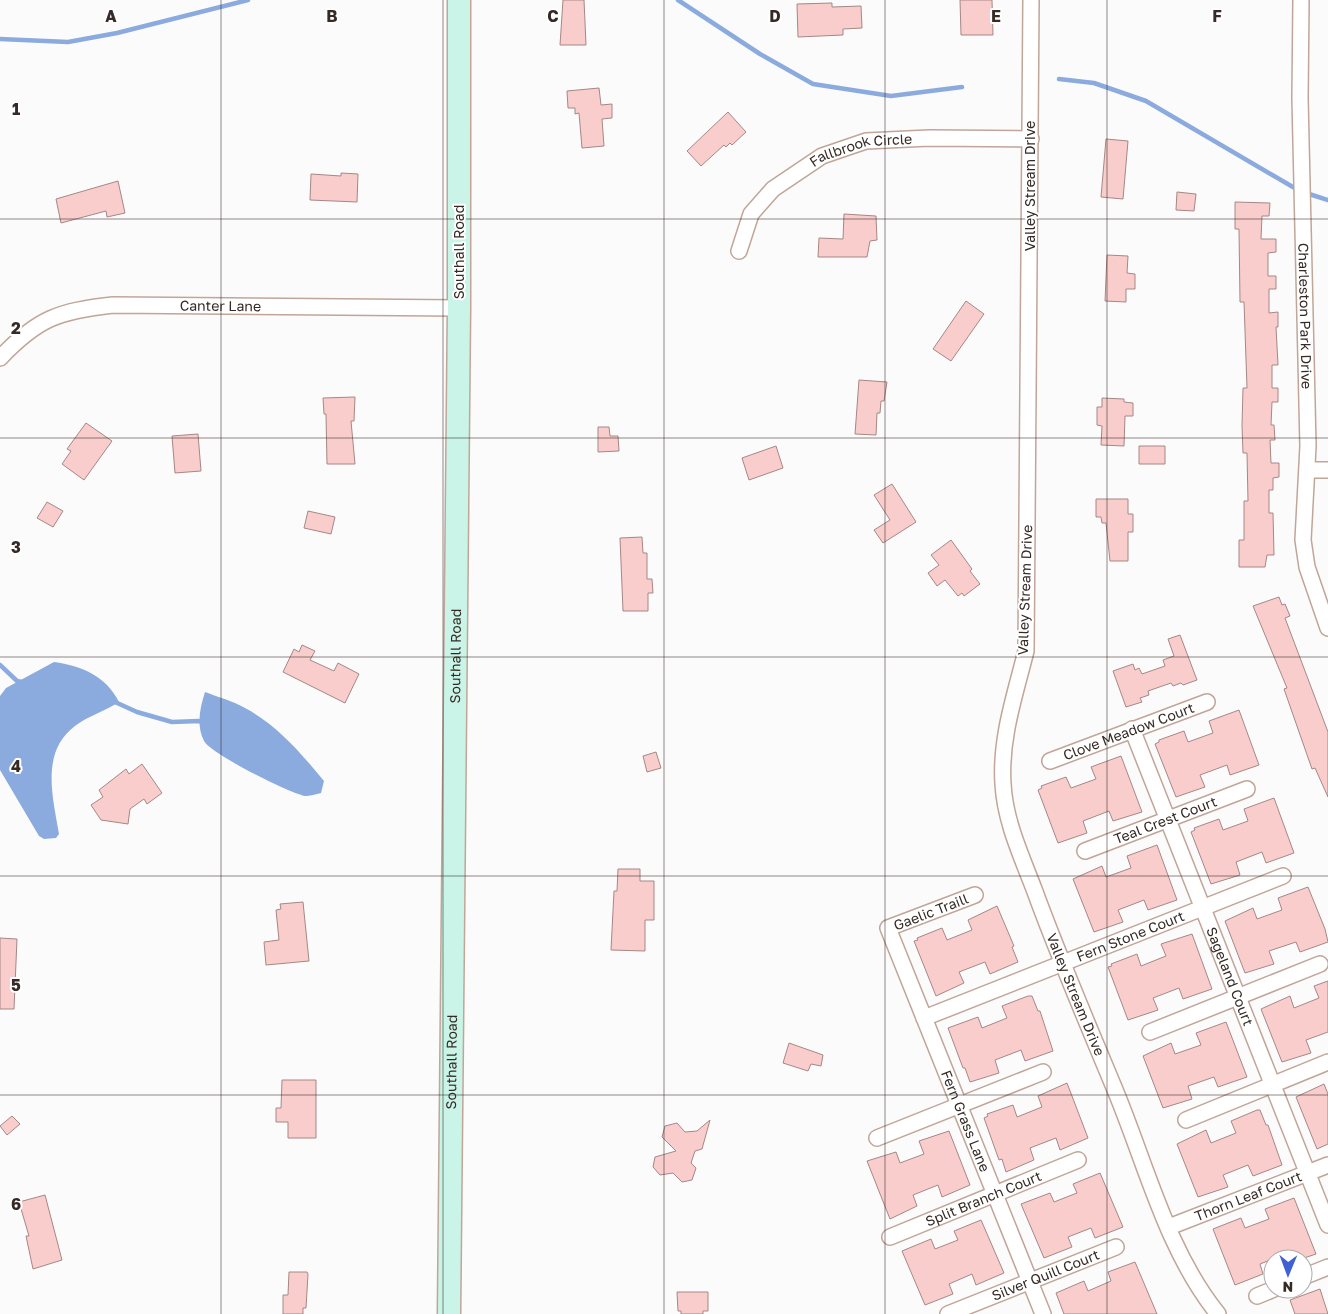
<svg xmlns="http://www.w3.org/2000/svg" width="1328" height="1314" font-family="'Golos Text',sans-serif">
	<rect width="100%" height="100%" fill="#fbfbfb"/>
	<path fill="#8babde" d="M54,662c28,4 52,14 65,40 -14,9 -31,14 -44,24 -35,26 -22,72 -16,108l-3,4 -12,1 -5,-3 -39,-66v-74l6,-8z
		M205,692c13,5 28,9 40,16 32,17 56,45 79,73l-3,12c-5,1 -11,3 -16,3 -16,-3 -94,-42 -101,-55 -8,-16 -4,-33 1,-49z"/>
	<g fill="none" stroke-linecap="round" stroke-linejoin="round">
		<path stroke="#8babde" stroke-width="4.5" d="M678,0l82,54 53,30 78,12 71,-9
			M0,39l68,3 49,-9 131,-33
			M1059,79l35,4 52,18 152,89
			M1306,193l22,7
			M0,665l17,16 5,1
			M115,702l22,10 35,10 27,-1 4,2"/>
	</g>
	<path fill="#f9cdcb" stroke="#a68786" d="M563,0h21l2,45h-26z
		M960,0h32l1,35h-32z
		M832,3v4l29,-1 1,22 -19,1v6l-45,2 -1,-33z
		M599,88l2,17 11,-1v14l-10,1 2,27 -22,2 -3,-35 -4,1v-6h-7l-1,-17z
		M728,112l18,20 -14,13 -2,-2 -4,4 -2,-2 -23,21 -14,-15z
		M1106,139l22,2 -5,58 -22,-2z
		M341,173l17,1 -1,28 -47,-2 1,-26 30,2z
		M118,181l7,32 -18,4 -1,-6 -45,12 -5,-24z
		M1177,192l19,2 -2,17 -18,-1z
		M1235,202l35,1 -1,13h-7l-1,23h15v13l-8,1v23h8v13h-7v24l9,-1v15h-2l2,38h-6v23h6v14h-6l-1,23h3l1,15h-5l1,23h8v14l-6,1v12h-4v23h4l1,42h-7l-2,12h-26v-27h5v-39h4l-1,-48h-4l-1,-27 1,-38h4l-3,-86h-4l-1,-73h-4z
		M844,214l32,2 1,24 -7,1 -3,16h-49l1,-19 24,1z
		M1107,255l21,1 -1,17 8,1v15h-9v13l-21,-1z
		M966,301l18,13 -33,47 -18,-12z
		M859,380l28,2 -3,19h-3l-1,12h-3l-1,22 -21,-1z
		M355,397l-1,24h-3l4,43h-28l-1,-50h-2l-1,-16z
		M1102,398l22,1v3l9,1v13h-8l-1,30 -23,-1 1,-19 -5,-1v-18h5z
		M86,423l26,18 -28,39 -22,-16 9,-13 -4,-2z
		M598,427h11l1,9h8l1,15 -21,1z
		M198,434l3,37 -26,2 -3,-37z
		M776,446l7,22 -34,12 -7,-22z
		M1139,446h26v18h-26z
		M892,484l24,38 -33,21 -9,-13 16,-10 -16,-25z
		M1096,499h32v15h5v18h-5v29h-18l-4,-38h-4l-1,-6h-5z
		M47,502l16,9 -10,16 -16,-9z
		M308,511l27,6 -4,17 -27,-6z
		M642,537l1,16h4v26h5l1,14h-5v18h-25l-3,-73z
		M951,540l21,29 -2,2 10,13 -16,12 -2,-3 -4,3 -13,-16 -8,6 -9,-13 11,-8 -8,-10z
		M1279,597l3,8 3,-1 5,12 -5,2 43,114v65l-13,-29 -3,1 -28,-80 3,-1 -34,-82z
		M1180,635l17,45 -14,5 -2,-2 -8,3 -2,-3 -23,8 1,4 -9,3 2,4 -16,5 -13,-36 20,-7 2,6 4,-2 3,6 23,-8 -2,-6 11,-4 -6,-17z
		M302,645l13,6 -5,9 24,11 4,-8 21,11 -14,29 -62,-31 11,-23 5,3z
		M1239,710l20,55 -29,10 -3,-10 -27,10 5,12 -29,10 -21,-53 4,-2v-2l25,-9 4,11 25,-9 -4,-12z
		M656,752l5,16 -14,4 -4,-16z
		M1121,756l21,56 -29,9 -4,-10 -26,10 4,12 -29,10 -20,-53 4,-2 -1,-2 25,-9 5,11 25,-9 -5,-12z
		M142,764l20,29 -15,11 -3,-5 -14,10 -2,15 -27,-4 -10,-15 12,-8 -4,-7 27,-21 3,5z
		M1274,798l20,55 -28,10 -4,-11 -26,10 4,13 -29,9 -20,-52 4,-2 -1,-2 25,-9 4,11 25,-9 -4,-12z
		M1157,845l20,55 -29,10 -4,-10 -26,10 5,12 -29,10 -21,-53 29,-13 4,11 25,-9 -4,-12z
		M618,869h22v12h14v39h-9v31l-34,-1 3,-59h3z
		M1308,887l17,42 3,13 -28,10 -4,-10 -27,9 5,13 -29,9 -20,-52 28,-13 4,11 25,-9 -4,-12z
		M303,902l6,59 -43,4 -2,-23 15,-2 -3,-30 5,-1 -1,-5z
		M997,906l17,40 -2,1 6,15 -28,12 -5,-12 -26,10 5,11 -28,13 -22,-55 4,-1 -1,-2 25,-10 5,12 25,-10 -4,-10z
		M1192,934l20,55 -29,10 -4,-11 -26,10 5,12 -30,10 -20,-53 4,-1 -1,-2 26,-10 4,12 25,-10 -5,-12z
		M0,938l17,1 -3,70h-14z
		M1328,981v51l-22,8 5,13 -29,9 -21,-53 29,-13 4,12 25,-10 -5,-12z
		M1028,996h4l6,15h2l13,40 -28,10 -4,-11 -26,10 4,13 -29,9 -5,-14h-2l-15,-40 30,-11 4,11 25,-10 -5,-12z
		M1226,1022l21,55 -29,10 -4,-10 -26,9 4,13 -29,9 -20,-52 28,-13 4,11 26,-9 -5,-12z
		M789,1043l34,12 -2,11 -10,-2 -3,7 -25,-8z
		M282,1080h34v58h-28v-16h-12v-14h5z
		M1067,1083l21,55 -28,12 -4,-12 -26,10 4,12 -28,12 -4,-13 -3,1 -15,-42 4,-2 -1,-2 26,-9 4,12 25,-10 -4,-11z
		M1324,1084l4,10v50l-11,5 -21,-52z
		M1257,1110h3l6,15h2l14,40 -29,11 -5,-11 -25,10 5,12 -30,10 -21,-53 29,-14 5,13 25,-10 -5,-12z
		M12,1116l8,8 -13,11 -7,-9z
		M710,1120l-8,29 -7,2 -4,12 5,5 -4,12 -10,2 -9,-9 -13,2 -7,-8 2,-10 21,-6 -14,-14 3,-11 12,-3 8,9 12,-1z
		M949,1131l21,54 -28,12 -4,-12 -25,10 4,11 -27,13 -23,-58 29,-9 4,11 24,-9 -5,-13z
		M1100,1173l23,54 -28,11 -4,-10 -23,9 4,10 -28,11 -23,-54 29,-11 4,9 23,-9 -4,-9z
		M45,1195l17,65 -29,9 -7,-33h3l-10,-34z
		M1294,1198l22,56 -15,5h-17l-1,-4 -23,9 3,10 -28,11 -22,-56 28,-11 4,10 24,-9 -4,-10z
		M981,1220l23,53 -28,12 -4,-11 -23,10 4,10 -28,11 -23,-54 29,-12 4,10 23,-9 -4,-9z
		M1135,1262l22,52h-93l-8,-21 28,-12 4,10 23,-10 -3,-9z
		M289,1272h18l1,2 -2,34h-3v6h-20v-19h5z
		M1320,1289l8,25h-33l-5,-14z
		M677,1292h31v19h-5v3h-22v-3h-3z"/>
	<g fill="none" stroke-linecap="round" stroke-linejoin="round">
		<g stroke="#c1a599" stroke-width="18">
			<g id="street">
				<path id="s1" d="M1031,0l-5,651c-11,44 -26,87 -23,133 2,37 18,71 31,105 24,66 52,131 79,196 32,75 53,165 105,229"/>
				<path id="s2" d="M1301,0l-1,98 8,348 -5,94 4,27 21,61"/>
				<path id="s3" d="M739,251l12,-37 22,-25 49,-33 44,-15 63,-3 102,1"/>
				<path id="s4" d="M0,358c38,-40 59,-47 113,-53l346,3"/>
				<path d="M1308,470h20"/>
				<path id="s5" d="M1132,729l196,496"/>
				<path id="s6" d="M1050,761l157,-59"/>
				<path id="s7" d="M1085,851l162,-62"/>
				<path id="s8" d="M975,895l-87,33 155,386"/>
				<path id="s9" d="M924,1018l359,-142"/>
				<path d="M1150,1032l170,-68"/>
				<path d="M1186,1120l142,-58"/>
				<path d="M877,1138l166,-66"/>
				<path id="s10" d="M1169,1227l159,-62"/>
				<path id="s11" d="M890,1237l188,-77"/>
				<path d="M1303,1277l25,-10"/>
				<path d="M1257,1296l17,-7"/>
				<path id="s12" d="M948,1314l168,-67"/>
			</g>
		</g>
		<g stroke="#c1a599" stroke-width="25">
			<g id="secondary">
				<path id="s13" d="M449,1314l10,-1006v-308"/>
			</g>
		</g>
		<use href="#street" stroke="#fff" stroke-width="15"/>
		<use href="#secondary" stroke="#c9f4e7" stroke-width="22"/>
	</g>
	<path fill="none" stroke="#352a25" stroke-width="1" stroke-opacity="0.55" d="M221,0v1314M443,0v1314M664,0v1314M885,0v1314M1107,0v1314M0,219h1328M0,438h1328M0,657h1328M0,876h1328M0,1095h1328"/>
	<g text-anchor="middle" stroke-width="4" stroke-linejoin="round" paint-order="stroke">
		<g font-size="14" fill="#352a25" stroke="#fff">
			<text dy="5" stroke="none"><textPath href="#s3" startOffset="171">Fallbrook Circle</textPath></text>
			<text transform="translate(1030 186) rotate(-90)" y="5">Valley Stream Drive</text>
			<text transform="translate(459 252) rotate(-90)" y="5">Southall Road</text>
			<text dy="5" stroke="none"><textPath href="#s4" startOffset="236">Canter Lane</textPath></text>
			<text dy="5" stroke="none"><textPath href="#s2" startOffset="316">Charleston Park Drive</textPath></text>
			<text transform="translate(1025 590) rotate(-88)" y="5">Valley Stream Drive</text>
			<text dy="5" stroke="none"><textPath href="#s13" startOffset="658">Southall Road</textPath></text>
			<text dy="5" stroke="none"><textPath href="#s6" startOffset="84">Clove Meadow Court</textPath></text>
			<text dy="5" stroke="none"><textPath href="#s7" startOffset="86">Teal Crest Court</textPath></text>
			<text transform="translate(931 912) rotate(-21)" y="5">Gaelic Traill</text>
			<text dy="5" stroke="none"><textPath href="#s9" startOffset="222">Fern Stone Court</textPath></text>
			<text dy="5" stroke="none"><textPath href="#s5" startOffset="266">Sageland Court</textPath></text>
			<text dy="5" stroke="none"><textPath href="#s1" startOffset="1010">Valley Stream Drive</textPath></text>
			<text dy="5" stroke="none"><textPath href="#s13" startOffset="252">Southall Road</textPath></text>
			<text dy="5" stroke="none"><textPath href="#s8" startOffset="301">Fern Grass Lane</textPath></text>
			<text dy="5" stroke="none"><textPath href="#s10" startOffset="85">Thorn Leaf Court</textPath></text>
			<text dy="5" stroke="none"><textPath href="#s11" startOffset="101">Split Branch Court</textPath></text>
			<text dy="5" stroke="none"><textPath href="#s12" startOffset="105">Silver Quill Court</textPath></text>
		</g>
	</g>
	<g font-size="16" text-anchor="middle" font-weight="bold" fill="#352a25" stroke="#fff" stroke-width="4" stroke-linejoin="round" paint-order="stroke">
		<text x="111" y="22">A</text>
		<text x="332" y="22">B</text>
		<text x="553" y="22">C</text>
		<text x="775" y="22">D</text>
		<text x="996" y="22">E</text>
		<text x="1217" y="22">F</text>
		<text x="16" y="115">1</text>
		<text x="16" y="334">2</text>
		<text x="16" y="553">3</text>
		<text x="16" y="772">4</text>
		<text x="16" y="991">5</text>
		<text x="16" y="1210">6</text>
	</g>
	<g transform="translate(1288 1274) rotate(181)"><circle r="24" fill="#ffffff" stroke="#aeaaa8"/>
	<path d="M0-4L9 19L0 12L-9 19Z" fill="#3f61d3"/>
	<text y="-8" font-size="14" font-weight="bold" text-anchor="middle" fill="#352a25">N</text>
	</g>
</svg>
